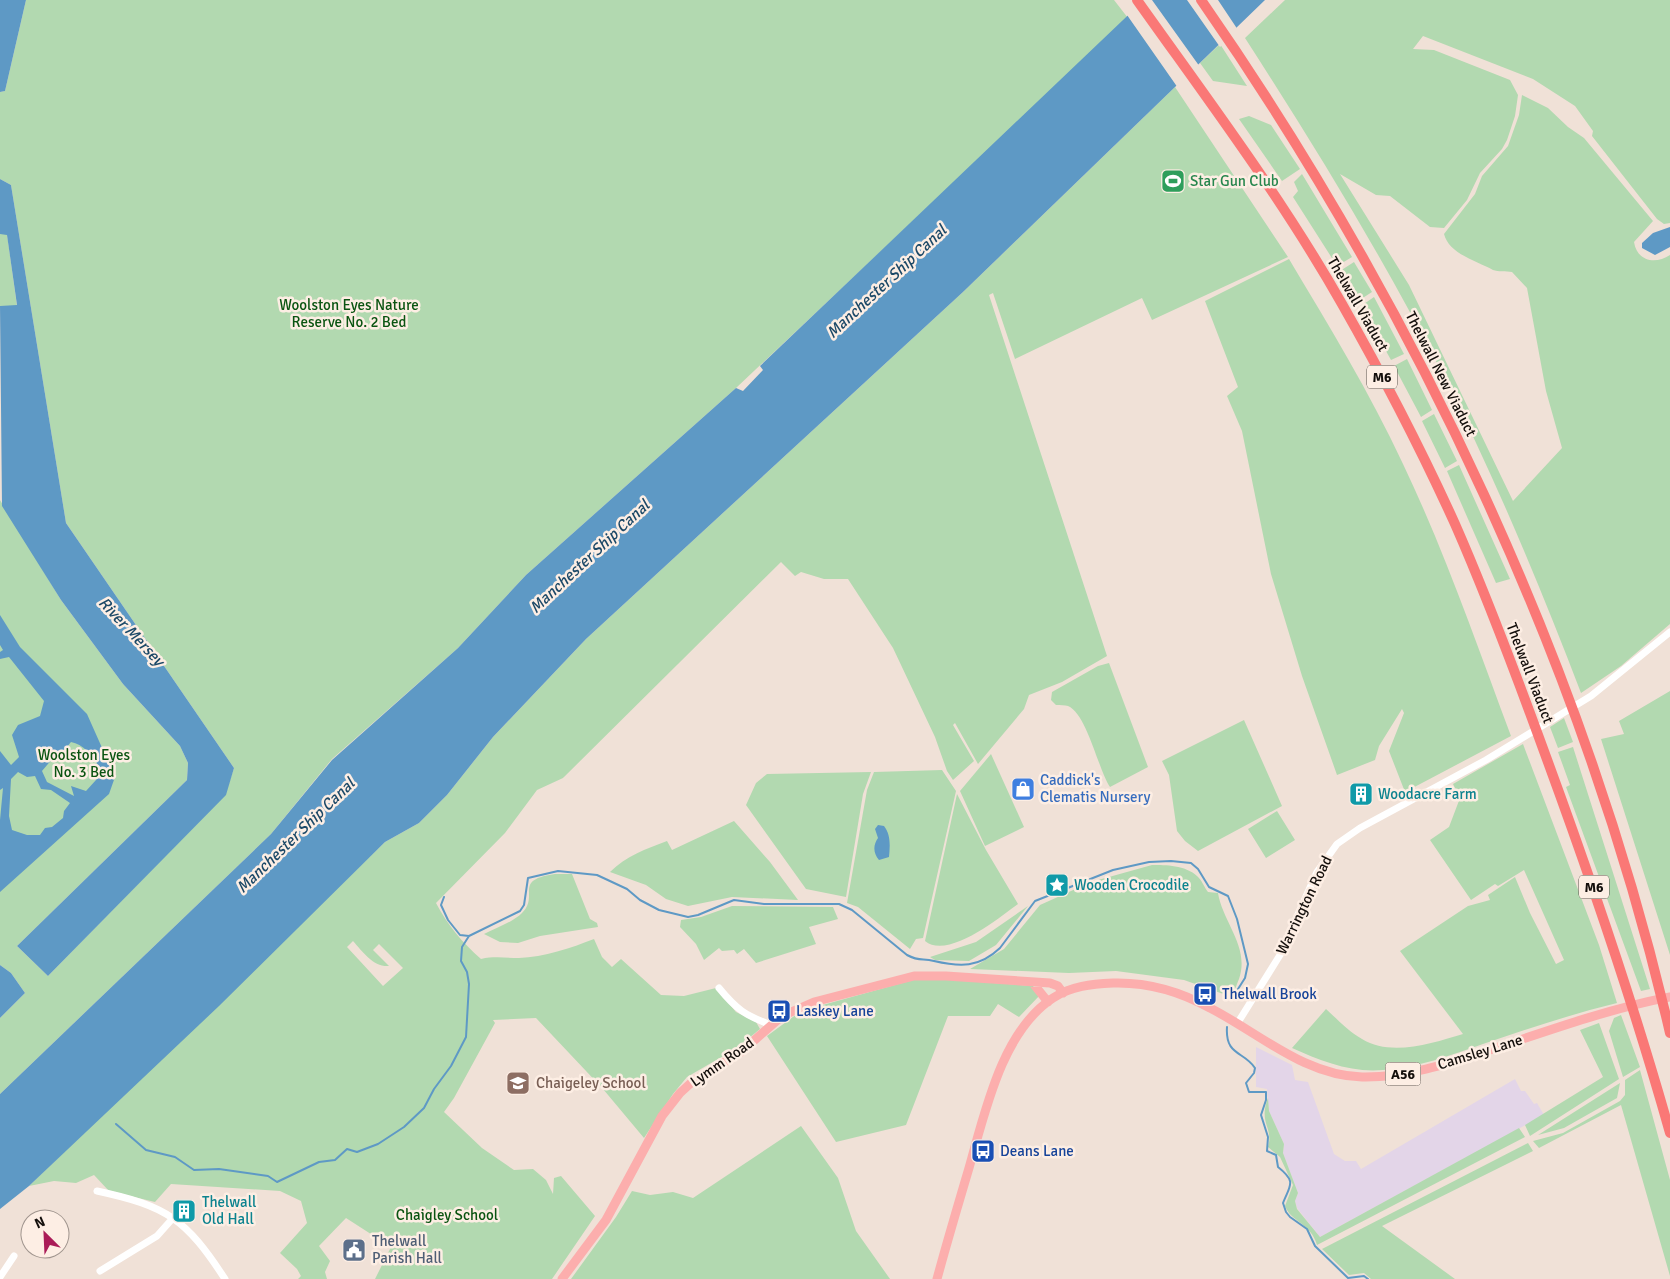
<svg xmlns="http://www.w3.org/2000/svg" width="1670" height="1279" font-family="Signika,sans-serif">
	<rect width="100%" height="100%" fill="#f0e1d7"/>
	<path fill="#e3d5e8" d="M1256,1047l36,18 3,15 13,2 26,72 11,7h11l5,8 154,-90 6,12h4l9,13 3,-1 7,12 -224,122 -23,-29 -2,-7 3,-8 -15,-40 1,-9 -15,-33 -2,-22 -11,-2z"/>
	<path fill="#b2d9b0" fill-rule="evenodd" d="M26,0h1088l14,18 -392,370 -210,187 -68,73 -126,111 -61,75 -271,260v-76l25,-25 -14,-20 -11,-8v-465l61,100 62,84 57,62 8,17 -1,17 -170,166 31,30 177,-181 9,-27 -168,-245 -55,-338 -11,-6v-87l5,-1z
		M1285,0h385v223l-6,1 -7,-5 -65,-83 1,-5 -18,-25 -42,-27 -110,-43 -10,13 21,1 76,30 8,15 -3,21 -8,24 -5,9 -22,24 -13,27 -23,28 -14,-1 -40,-31 -14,-1 -36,-21 69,111 104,216 49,-53 -16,-57 -19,-103 -15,-16c-6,-1 -14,0 -19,-2 -16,-9 -44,-16 -49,-36l31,-40 7,-18 26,-30 11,-31 3,-20 26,13 20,19 16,11 69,83 -19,21c3,19 21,23 36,13v369l-49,42 -40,27c-42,-110 -88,-220 -142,-326 -58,-113 -125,-222 -194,-329z
		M1220,44l27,42 -34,-5 -13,-18z
		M1175,87l113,170 -136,63 -10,-22 -127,61 -22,-66 -4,2 118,361 -45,26 -33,13 -5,14 -46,55 -23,-41 -2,2 21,36 -21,19 -6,-9 -12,-34 -42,-89 -45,-69h-24l-23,-7 -6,4 -14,-14 -218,216 -26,12 -32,43 -69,70c12,23 26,39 45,56 13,-3 25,-1 38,-1 25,-1 52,-10 75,-19l8,18 10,10 9,-8 40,36 23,1 32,-8 20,24 20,10 4,7 -23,19 -50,29 -14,17 -29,44 -41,-49 -67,-71 -43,2 2,3 -41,75 -10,14 38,36 32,22 19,-1 13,11 7,14 1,-16 7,-2 34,40 -43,63h-177l16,-32 -45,-29 -27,28 11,15 -5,11 2,7h-29l3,-3 -4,-7 -17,-16 27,-30 -6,-22 -21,-10 -109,-7 -16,18 -46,-11 -15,-16 -18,8 -22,-2 -25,5 356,-344 34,-19 28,-28 46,-58 93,-98 377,-347zM353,941c10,11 20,26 36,25l-16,-16 6,-6 24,24 -20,18 -36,-39z
		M1249,116l22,9 29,44 -18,12 -43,-62z
		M1302,174l50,83 -15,9 -44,-69 5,-6 -4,-9z
		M0,234h7l10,72h-17z
		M1289,259c40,67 81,134 114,205 42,88 74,181 108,272l-106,56 -16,-41 15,-38 -2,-4 -23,37 -4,14 -38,15 -35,-99 -31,-102 -29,-143 -15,-35 11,-9 -33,-86z
		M1354,262l18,30 -14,9 -18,-30z
		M1374,297l30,57 -13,6 -30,-54z
		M1407,359l25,51 -11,7 -27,-51z
		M1434,414l23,47 -12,7 -23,-47z
		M1459,465l51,114 -14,4 -49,-112z
		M1109,663l39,104 -38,20c-12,-18 -23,-73 -42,-81 -3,-1 -8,-1 -12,-1l-5,-5 1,-8 46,-26z
		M1670,691v264l-69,-216 23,-5 -5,-13z
		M1564,718l9,24 -15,6 -8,-21z
		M1244,720l38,86 -84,45 -13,-10 -8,-10 -8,-56 -7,-14z
		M1523,744l76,201 18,58c-45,11 -90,26 -134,41 -32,11 -66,24 -100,26 -32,3 -62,-9 -91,-22l34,-39c11,10 22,22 36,30 29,18 71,4 101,-5l-63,-83 68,-45 22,-6 -2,-5 27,-18 15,36 26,51 8,-4 -40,-90 -26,16 -3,-2 -24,16 -41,-60 19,-13 11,-29 -7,-14z
		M1573,747l77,242 -9,2 -75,-204 4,-2 -12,-33z
		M991,754l33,73 -39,19 -25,-55z
		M942,770l14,21 -33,147 -7,1 -6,10 -52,-42 -11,-4 20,-113 7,-18z
		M871,772l-8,22 -17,103 -40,-8 -60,-84 10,-22 11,-9z
		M957,794l29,56 32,54c-18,13 -70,56 -93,37z
		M1277,811l18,29 -29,18 -18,-29z
		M734,821l36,41 28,38 -66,-3 -44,9 -22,-7 -20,-14 -36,-13c16,-16 36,-23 57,-31l5,9z
		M1152,865c14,0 33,0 45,11 5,4 7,11 11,16l10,1c5,30 32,54 21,86 -3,7 -4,13 -10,17l-45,-16 -68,-9 -47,2 -99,-4 34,-20 36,-44 51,-23z
		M555,874h17l18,45 7,4 1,4 -58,9 -22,7 -18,-1 -16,-8c12,-6 29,-12 38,-21 18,-18 -10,-33 33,-39z
		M732,906l101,1 5,12 -29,8 7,17 -60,19 -12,-14 -7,5 -3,-4 -12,1 -3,-3 -15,12 -8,-16 -16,-17 1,-7 20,-3z
		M1028,906l-32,39 -27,16 -34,-1 -5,-3 46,-15z
		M940,979l93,7 7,9 -21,22 -21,-13 -8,12h-42l-42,109 -70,17 -69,-106 30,-22 18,-7 1,3 4,-1 -1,-3 94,-26z
		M1621,1015l19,52 -17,10 -14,-46 5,-13z
		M1599,1023l20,56 -89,57 -5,-11 78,-48 -23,-47z
		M1640,1070l30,110v96l-49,-171 -82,43 -6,-7 30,-8 57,-32 5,-6v-15z
		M1620,1083l-3,15 -53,30 -26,7z
		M1268,1098l1,13 15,33 -1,9 15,40 -3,8 2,8 23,28 199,-109 6,9 -208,108c-6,-22 -26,-23 -32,-39l8,-21 -13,-28 -12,-10c6,-20 -10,-23 0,-49z
		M801,1126l37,52 18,53 34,48h-319l45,-62 16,-26 18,4 23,-3 20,6z
		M1528,1143l5,8 -151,75 73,53h-84l-7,-6 -15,2 -27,-26z"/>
	<path fill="#5e99c5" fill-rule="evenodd" d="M0,0h26l-21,91 -5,1z
		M1144,0h121l-302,292 -377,347 -93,98 -46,58 -28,28 -34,19 -166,164 -190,180 -29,23v-115l271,-260 61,-74 126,-112 68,-73 210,-187 7,3 20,-21 -3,-4z
		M0,179l11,6 55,338 168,245 -8,27 -178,181 -31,-30 170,-166 1,-17 -8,-17 -57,-62 -62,-84 -59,-94 -2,-200 17,-1 -10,-70 -7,-1z
		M1670,227v20l-15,8 -13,-7v-5l11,-10z
		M0,615l20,32 67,67 28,63 -6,17 -109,98v-72l3,-32 -3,2v-39l11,14 8,-8 -7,-22 6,-10 22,-9 4,-15 -35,-44 -9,2v-7l3,-2 -3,-5zM71,742c14,3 23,15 29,27l-4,11 -10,11 -15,-5 3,10 -27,-14 -5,-11 11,-13 11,-1 2,-9zM18,772l9,5 8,-1 6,13 10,1 19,13 -6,8 -1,7 -11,9 -7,1 -5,7h-13l-15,-5 -3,-14 2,-37z
		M878,825l6,1c7,9 6,20 5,31l-10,3c-6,-7 -6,-15 -1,-22l-3,-9z
		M0,965l11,8 14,20 -25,25z"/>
	<path fill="#f0e1d7" d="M1141,0h11l48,67 -22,21 -51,-73z
		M1187,0h31l20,30 -18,17z"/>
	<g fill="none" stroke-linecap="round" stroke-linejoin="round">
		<path stroke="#5e99c5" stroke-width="2" d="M444,897l-3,8 7,15 12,15 9,1 51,-25 4,-6 4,-27 30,-7 39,4 30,14 13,11 19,10 29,7 10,-2 36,-15 30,4h75l13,6 55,45c13,7 15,3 27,6 26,6 45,7 66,-13l35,-47 78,-31 36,-8 22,-1 20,2 7,6 11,18 19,9 9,23 11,45 -3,14 -14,22
			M1227,1027c-2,29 17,24 28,41l-1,5 -8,10 3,9h17v8l-5,15 7,22 -1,14 9,4 2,12c19,15 12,18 5,36l3,9 4,5 17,12 8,17 33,32 16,-2 4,3
			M116,1124l30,26 29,7 19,13 25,-1 49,7 9,6 42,-20 16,-2 12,-11 10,3 21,-8 26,-17 20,-19 10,-19 17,-23 15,-29 3,-53 -2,-12 -6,-11 1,-14 7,-11"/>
		<path stroke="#fff" stroke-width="7" d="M719,988c18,22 26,27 52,37
			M1237,1024l43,-69 37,-83 20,-28 23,-16 126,-68 105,-64 79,-64
			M97,1191c70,15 89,28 128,88
			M100,1271l57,-35 16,-18
			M0,1277l14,-21"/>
		<path stroke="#fcaead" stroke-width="9" d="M1032,982l16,20
			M562,1279l44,-59 56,-104 18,-23 12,-11 49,-30 41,-36 32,-14 100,-26h32l104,7 8,3 5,7
			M937,1279c10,-37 21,-74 32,-111 16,-56 33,-137 84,-170 18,-12 39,-14 60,-15 34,-1 68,9 97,25 49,25 95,68 152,69 50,1 99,-18 146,-33 53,-18 106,-36 162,-47"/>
		<path stroke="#fa7876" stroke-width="10" d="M1137,0c71,100 145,198 205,304 41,72 79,145 113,220 33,75 62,153 90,230 46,125 89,251 125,379
			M1201,0c214,307 384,667 469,1033"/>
	</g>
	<defs>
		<g id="stadium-square" transform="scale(1.25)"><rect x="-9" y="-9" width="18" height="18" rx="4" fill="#2e9e5b" stroke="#fdeee4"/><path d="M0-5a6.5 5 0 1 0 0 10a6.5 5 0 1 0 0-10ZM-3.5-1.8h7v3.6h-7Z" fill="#fff"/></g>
		<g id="shop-square" transform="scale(1.25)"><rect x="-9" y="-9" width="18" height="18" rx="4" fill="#3f7fe0" stroke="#fdeee4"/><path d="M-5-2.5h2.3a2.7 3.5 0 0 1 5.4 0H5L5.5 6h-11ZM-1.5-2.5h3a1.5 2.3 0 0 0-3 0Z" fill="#fff"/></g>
		<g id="building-square" transform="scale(1.25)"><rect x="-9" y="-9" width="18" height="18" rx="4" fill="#0f9aa8" stroke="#fdeee4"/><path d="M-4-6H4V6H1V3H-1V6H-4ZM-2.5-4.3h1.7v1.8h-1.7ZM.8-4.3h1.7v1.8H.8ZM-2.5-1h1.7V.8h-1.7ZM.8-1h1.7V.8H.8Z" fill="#fff"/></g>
		<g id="sight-square" transform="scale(1.25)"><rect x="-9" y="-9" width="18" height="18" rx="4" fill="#0f9aa8" stroke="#fdeee4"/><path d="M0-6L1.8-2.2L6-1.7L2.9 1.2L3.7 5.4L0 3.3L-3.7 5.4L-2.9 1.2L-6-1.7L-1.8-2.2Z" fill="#fff"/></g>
		<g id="bus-square" transform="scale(1.25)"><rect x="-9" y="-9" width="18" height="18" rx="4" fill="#1a4fb4" stroke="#fdeee4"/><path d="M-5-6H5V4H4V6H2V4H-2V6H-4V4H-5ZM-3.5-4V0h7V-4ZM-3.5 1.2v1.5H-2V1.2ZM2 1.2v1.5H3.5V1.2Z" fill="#fff"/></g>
		<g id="school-square" transform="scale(1.25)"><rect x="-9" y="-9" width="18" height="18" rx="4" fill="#8d6e63" stroke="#fdeee4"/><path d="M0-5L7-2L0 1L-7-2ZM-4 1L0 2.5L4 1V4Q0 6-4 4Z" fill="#fff"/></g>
		<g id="civic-square" transform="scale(1.25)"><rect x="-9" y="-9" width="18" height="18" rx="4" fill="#5c6f8a" stroke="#fdeee4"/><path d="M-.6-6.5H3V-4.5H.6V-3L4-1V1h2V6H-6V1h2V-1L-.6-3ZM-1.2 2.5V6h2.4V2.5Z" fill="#fff"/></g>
	</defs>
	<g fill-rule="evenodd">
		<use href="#stadium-square" x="1173" y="181"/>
		<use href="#shop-square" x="1023" y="789"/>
		<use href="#building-square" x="1361" y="794"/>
		<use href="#sight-square" x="1057" y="885"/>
		<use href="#bus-square" x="1205" y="994"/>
		<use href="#bus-square" x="779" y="1011"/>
		<use href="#school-square" x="518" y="1083"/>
		<use href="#bus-square" x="983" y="1151"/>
		<use href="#building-square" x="184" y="1211"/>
		<use href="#civic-square" x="354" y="1250"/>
	</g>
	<g text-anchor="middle" stroke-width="5" stroke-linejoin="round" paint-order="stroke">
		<g fill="#fdeee4" stroke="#5a524d" stroke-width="1">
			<rect x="1367" y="365.5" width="30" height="23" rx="4"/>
			<rect x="1579" y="875.5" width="30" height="23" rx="4"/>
			<rect x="1385.5" y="1062.5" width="35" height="23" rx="4"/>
		</g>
		<g font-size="14" font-weight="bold" fill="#140f0c">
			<text x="1382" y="382">M6</text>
			<text x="1594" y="892">M6</text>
			<text x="1403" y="1079">A56</text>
		</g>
		<g font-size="15" fill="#27864d" stroke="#fdeee4" text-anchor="start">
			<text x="1190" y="186">Star Gun Club</text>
		</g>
		<g font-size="15" fill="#140f0c" stroke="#fdeee4">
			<text transform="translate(1358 304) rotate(60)" y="5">Thelwall Viaduct</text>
			<text transform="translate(1441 374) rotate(63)" y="5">Thelwall New Viaduct</text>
			<text transform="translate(1530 673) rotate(69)" y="5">Thelwall Viaduct</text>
			<text transform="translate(1304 905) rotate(-64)" y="5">Warrington Road</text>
			<text transform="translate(1480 1052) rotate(-17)" y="5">Camsley Lane</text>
			<text transform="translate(722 1062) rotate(-35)" y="5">Lymm Road</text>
		</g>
		<g font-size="15" fill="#0a5411" stroke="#fdeee4">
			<text x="349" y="310">Woolston Eyes Nature<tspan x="349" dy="17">Reserve No. 2 Bed</tspan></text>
			<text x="84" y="760">Woolston Eyes<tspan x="84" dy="17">No. 3 Bed</tspan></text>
			<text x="447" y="1220">Chaigley School</text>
		</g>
		<g font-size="15" fill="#366cbe" stroke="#fdeee4" text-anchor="start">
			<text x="1040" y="785">Caddick's<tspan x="1040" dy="17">Clematis Nursery</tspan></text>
		</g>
		<g font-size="15" fill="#0d838f" stroke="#fdeee4" text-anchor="start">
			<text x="1378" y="799">Woodacre Farm</text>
			<text x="1074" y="890">Wooden Crocodile</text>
			<text x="202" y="1207">Thelwall<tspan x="202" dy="17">Old Hall</tspan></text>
		</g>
		<g font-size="15" fill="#164399" stroke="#fdeee4" text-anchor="start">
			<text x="1222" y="999">Thelwall Brook</text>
			<text x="796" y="1016">Laskey Lane</text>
			<text x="1000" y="1156">Deans Lane</text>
		</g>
		<g font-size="15" fill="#785e54" stroke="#fdeee4" text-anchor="start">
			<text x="536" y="1088">Chaigeley School</text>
		</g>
		<g font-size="15" fill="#4e5e75" stroke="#fdeee4" text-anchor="start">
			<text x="372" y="1246">Thelwall<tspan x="372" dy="17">Parish Hall</tspan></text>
		</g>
		<g font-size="16" font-style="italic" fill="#1b4867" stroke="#fdeee4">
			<text transform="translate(886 281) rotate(-43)" y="6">Manchester Ship Canal</text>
			<text transform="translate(589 556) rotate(-43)" y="6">Manchester Ship Canal</text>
			<text transform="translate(132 631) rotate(47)" y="6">River Mersey</text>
			<text transform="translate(295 835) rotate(-44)" y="6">Manchester Ship Canal</text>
		</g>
	</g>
	<g transform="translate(45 1234) rotate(336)"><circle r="24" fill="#fdeee4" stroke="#a0958e"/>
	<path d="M0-4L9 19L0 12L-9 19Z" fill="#aa1b57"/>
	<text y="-8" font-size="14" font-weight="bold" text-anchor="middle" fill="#140f0c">N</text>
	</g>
</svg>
